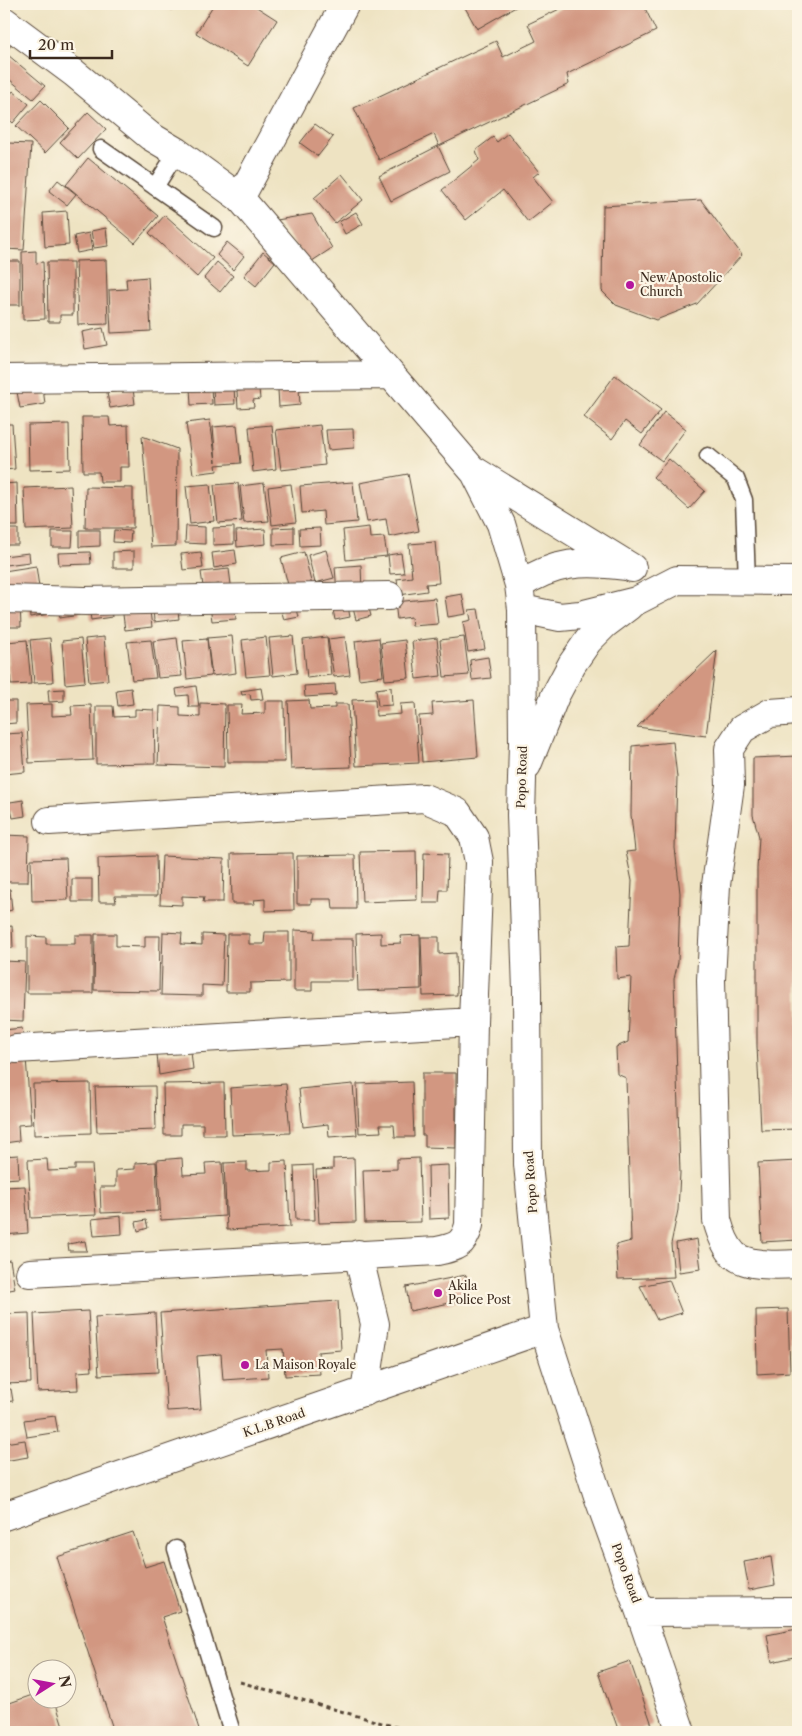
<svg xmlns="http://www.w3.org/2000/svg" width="802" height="1736" font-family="'Libre Caslon Text',serif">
	<rect width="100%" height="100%" fill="#fcf5e5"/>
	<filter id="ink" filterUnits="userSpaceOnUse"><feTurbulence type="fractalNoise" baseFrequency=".02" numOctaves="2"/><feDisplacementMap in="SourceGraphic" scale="10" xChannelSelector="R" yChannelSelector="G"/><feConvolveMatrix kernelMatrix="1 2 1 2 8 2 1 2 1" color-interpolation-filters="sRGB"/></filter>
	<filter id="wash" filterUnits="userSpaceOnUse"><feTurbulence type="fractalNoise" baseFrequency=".0096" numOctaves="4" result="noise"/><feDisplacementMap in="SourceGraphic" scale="20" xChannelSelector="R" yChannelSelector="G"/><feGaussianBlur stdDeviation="1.12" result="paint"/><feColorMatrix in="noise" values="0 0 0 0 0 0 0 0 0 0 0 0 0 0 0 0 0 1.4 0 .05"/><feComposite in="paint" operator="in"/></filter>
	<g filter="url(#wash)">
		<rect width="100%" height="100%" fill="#eee3c2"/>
		<g id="blocks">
			<path fill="#d29781" d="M162,4h14l-4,6z
				M214,4h38l25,16 -29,46 -52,-33z
				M463,4h58l-44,25z
				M570,4h73l13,27 -89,43 2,10 -130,62 -5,-12 -55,26 -25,-52 142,-67 7,16 33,-16 -8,-17z
				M4,40l7,5 -7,10z
				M8,55l37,31 -12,13 -29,-24v-15z
				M13,91l16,13 -16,19 -9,-8v-12z
				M41,100l28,28 -24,25 -29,-27z
				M88,112l18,17 -28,30 -18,-17z
				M315,124l18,13 -15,19 -18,-13z
				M508,133l31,39 -6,5 20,25 -25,20 -25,-32 -37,30 -24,-30 37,-30 -3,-10 17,-13 4,5z
				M8,143l23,1 -7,106 -20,-1z
				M438,146l12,25 -59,30 -12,-25z
				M88,158l70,58 -23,27 -69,-58z
				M342,174l21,26 -28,23 -21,-25z
				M58,180l18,14 -9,11 -18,-14z
				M701,200l41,55 -45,49 -41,16 -40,-15 -14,-14 1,-85z
				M67,211l2,34 -24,2 -2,-34z
				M356,212l7,12 -18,10 -6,-12z
				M312,214l20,34 -23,15 -32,-43z
				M165,215l48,43 -16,19 -48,-44z
				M106,228l2,18 -14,2 -3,-17z
				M89,233l3,17 -15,3 -3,-17z
				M227,242l17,14 -11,14 -16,-15z
				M36,251v12l7,-1 2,57 -22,1 -1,-68z
				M263,252l12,10 -19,24 -12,-10z
				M106,260l2,64 -30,1 -2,-64z
				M4,261h16v44h-16z
				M47,262h26v53h-13v7h-12z
				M217,262l16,14 -13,16 -16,-14z
				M148,277l3,54 -40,2 -2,-43 18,-1 -1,-10z
				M103,328l4,17 -22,4 -3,-17z
				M615,375l46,35 -19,24 -17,-13 -13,18 -28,-22z
				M211,387l1,17 -21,1 -1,-17z
				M234,387l1,17 -21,1 -1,-17z
				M43,388l2,16 -25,4 -3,-16z
				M299,388l1,17 -21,2 -1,-17z
				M133,389l2,15 -25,4 -3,-15z
				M259,389l1,10 -7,1 1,7 -16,1 -1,-17z
				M664,412l22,17 -24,32 -22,-16z
				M82,417h27l1,9 18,-1 1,42h-9v15h-20l-1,-10h-16z
				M210,420l6,42 -3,-35 24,-2 4,38 -25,2 1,6 -24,3 -7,-51z
				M4,424h8l3,45 -11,1z
				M69,424l1,45 -41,1 -1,-45z
				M272,425l4,44 -23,3 -4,-45z
				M320,425l5,40 -44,5 -5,-40z
				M353,429l1,19 -26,2 -2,-20z
				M142,436l35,13 -1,97 -25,1z
				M669,459l36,32 -16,18 -36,-32z
				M408,474l11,57 -30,6 -3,-18 -19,3 -7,-39z
				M353,482l4,40 -33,3 -1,-14 -21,2 -2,-27z
				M17,483l1,43h-14v-42z
				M238,483l4,38 -24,2 -4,-38z
				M264,483l5,38 -25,2 -4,-37z
				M210,484l4,37 -24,3 -4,-38z
				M291,484l5,38 -24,3 -4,-38z
				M71,486l2,42 -47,2 -2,-42z
				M86,487l47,1v40h-48z
				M186,526l19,1v17l-20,-1z
				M234,527v17l-21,1v-17z
				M294,527v17l-21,1v-17z
				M369,527l1,11 14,-1 3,19 -41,4 -3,-30z
				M320,528l1,17 -21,1 -1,-17z
				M4,529h14v16h-14z
				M265,529l1,15 -29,3 -1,-16z
				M79,530h21v16l-21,1z
				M114,530l17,1 -1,12 -17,-1z
				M52,531h21l-1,16h-20z
				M435,542l4,41 -13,1 1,7 -28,4 -2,-16 15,-2 -3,-33z
				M235,550l2,14 -23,4 -2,-15z
				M326,550l8,28 -19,5 -7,-28z
				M134,551v17h-21v-16z
				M90,552l1,12 -32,1 -1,-12z
				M201,552l2,16 -20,2 -2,-16z
				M304,552l9,38 -22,6 -10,-38z
				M29,553l1,9 -25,3 -1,-9z
				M401,553l3,20 -14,1 -2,-19z
				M361,565l1,26 -25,2 -2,-26z
				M36,566l3,21 -35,5v-21z
				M229,569l3,23 -12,2 -1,-10 -16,2 -2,-14z
				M462,594l4,20 -18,3 -3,-20z
				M435,598l3,26 -26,2 -1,-9 -14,2 -2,-17z
				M347,601l3,16 -15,3 -3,-16z
				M367,601l4,15 -15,4 -4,-16z
				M48,602l2,12 -20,3 -2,-12z
				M295,602l4,15 -15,3 -4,-15z
				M20,603l1,24h-17v-23z
				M78,603l2,12 -20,3 -2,-12z
				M234,603l2,16 -24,2 -2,-15z
				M110,604l2,13 -21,3 -2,-13z
				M177,604l2,15 -25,3 -1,-16z
				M122,607l28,4 2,16 -27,3z
				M478,609l7,40 -17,3 -5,-30 8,-2 -2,-10z
				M232,636l4,37 -24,3 -5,-38z
				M293,636l4,37 -24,3 -4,-38z
				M104,637l4,43 -19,2 -4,-43z
				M266,637l4,38 -24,2 -4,-37z
				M327,637l4,38 -24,3 -4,-38z
				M345,637l5,38 -16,2 -6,-38z
				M464,637l5,38 -25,2 -4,-37z
				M50,638l3,44 -19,1 -4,-43z
				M177,638l5,38 -24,2 -5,-37z
				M379,638l4,38 -24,3 -4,-38z
				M437,638l4,38 -25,3 -4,-38z
				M81,639l4,43 -20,2 -3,-43z
				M207,639l4,37 -24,3 -4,-38z
				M27,640l4,44 -20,1 -4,-43z
				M151,640l5,38 -24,2 -5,-38z
				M405,640l4,38 -24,2 -4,-37z
				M717,650l-11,86 -69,-9z
				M488,657l3,21 -19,2 -2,-20z
				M335,684l1,11 -31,2 -1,-11z
				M196,686l3,21h-10l-1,-12 -11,1 -1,-7z
				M391,687l1,18 -14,1 -2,-17z
				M131,688l2,16 -15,2 -2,-16z
				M261,688l2,11 -12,1 -1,-6 -8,1 -1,-4z
				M64,689v12l-15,1 -1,-12z
				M375,699l1,17 25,-2 -1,-10 15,-1 4,60 -63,3 -4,-66z
				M309,700l1,9 25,-1v-4h13l3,63 -60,2 -3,-68z
				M474,700l4,57 -56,5 -3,-46 14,-1 -1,-12z
				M4,701h12v22l-12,1z
				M265,701h19l1,61h-57l-1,-57h15l-1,9 24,-1z
				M200,703l25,1 -1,63 -66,-2 2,-59 20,1v9l20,1z
				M52,704v12l20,-1 -1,-9 20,-1 2,55 -64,3 -3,-58z
				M96,706h17l1,11 21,-1v-7l19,1 1,53 -59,1z
				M22,733l3,39 -21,2v-40z
				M673,742l4,35 -2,71 5,45 -2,69 -4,17 6,194 -2,37 -7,34 3,33 -56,2 -2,-34 15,-4 -5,-163 -9,-4 -1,-27 12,-5 3,-65 -14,2 -1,-32 13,-1 3,-65 -6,-29 9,-1 -4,-36 1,-69z
				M798,756v373l-37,1 -4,-84v-177l2,-32 -6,-22v-57z
				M23,800l2,16 -12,2 -2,-8 -7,1v-8z
				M4,835l25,1 -1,46h-24z
				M416,851l1,49 -55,2 -2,-50z
				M293,853l1,57 -29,1v-12l-11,1 1,4h-23l-1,-50z
				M424,853l24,1 -1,36h-7l-1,13h-16z
				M355,855l1,54h-23l-1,-10h-21v5h-14v-48z
				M156,856l1,40h-42l1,6h-17l-1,-44z
				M162,856l62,3 -1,43h-20l1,-5 -22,-1v9l-22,-1z
				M66,858l2,42 -36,1 -1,-42z
				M72,879h20v23h-20z
				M4,889h6l2,21 -8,2z
				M12,926l1,22h-9v-21z
				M294,930l21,1 -1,8h39v42h-41v10h-18z
				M163,932l19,1 -1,11 21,1v-11l22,1 -2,51 -20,-1v11l-41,-1z
				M265,932h24v50l-39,1v9h-24l1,-58h22v10h15z
				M381,933v11l20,-1 -1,-7 20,-1 1,54 -63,2 -2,-57z
				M95,934h21v12l29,1v-11h15l-1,55 -65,-1z
				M75,935h18v58h-66v-57l19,1v7h29z
				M421,937h18v17l17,-1 1,42 -34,1z
				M4,961l21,1 -2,59 -19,-1z
				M22,1028l2,13 -20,2v-13z
				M191,1052l2,17 -34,6 -2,-21z
				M26,1058l5,66 -13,1 1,16 -15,2v-83z
				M422,1073h34v75l-31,-1v-12h-3z
				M412,1082l2,55h-19l-1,-12h-14l1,7 -22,1 -2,-49z
				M90,1083l1,50 -57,2 -1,-51z
				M224,1083l1,52h-22v-11h-22v11h-17l-1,-51z
				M286,1084l4,49 -58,2 -2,-47z
				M353,1084l4,51 -28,2 -1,-13 -25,3 -4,-38z
				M155,1086l1,44 -59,2 -2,-45z
				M18,1155l1,23 -15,1v-23z
				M182,1158l1,17 23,-1 -1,-11 17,-1 3,54 -64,4 -4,-60z
				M354,1158l2,64 -37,1 -3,-53 17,-1v-10z
				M419,1158l2,64 -56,1 -2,-53 34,-1v-10z
				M47,1159l1,12 27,-1v-5h17l4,50 -65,3 -3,-58z
				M287,1161l3,66 -63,3 -3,-67 23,-1v9l24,-1v-8z
				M798,1161v79l-36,2 -4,-79z
				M156,1162l2,49 -57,2 -1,-26h16v-17l19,-1v-6z
				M313,1165l2,55h-19l-2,-54z
				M448,1165l1,53 -20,1 -1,-53z
				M25,1186l3,47 -24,2v-48z
				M121,1216l1,18 -28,2 -2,-17z
				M146,1220l2,8 -10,3 -2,-9z
				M697,1239l4,30 -22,3 -3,-29z
				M85,1241l2,10h-18l-1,-7z
				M10,1260l5,29 -11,2v-30z
				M466,1275l4,24 -60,12 -4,-24z
				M669,1280l13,33 -25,7 -17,-34z
				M338,1301l3,49 -23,2 2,22 -35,2 -2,-27 -17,1 2,27 -45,3 -2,-26 -24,2 4,53 -34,2 -7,-98z
				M788,1309l2,63 -33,2 -1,-64z
				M88,1311l4,60 -15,1 1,18 -40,2 -4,-78z
				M29,1313l2,70 -27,1v-70z
				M155,1313l3,59 -59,3 -4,-58z
				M11,1389l2,12 -9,1v-12z
				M55,1416l3,16 -31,5 -3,-17z
				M25,1440l3,17 -24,4v-18z
				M133,1532l12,35 19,-6 16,50 -18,6 38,115h-86l-57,-175z
				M771,1557l4,28 -26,5 -5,-28z
				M797,1629l1,27 -26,6 -5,-27z
				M630,1661l22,64 -20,7h-13l-21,-60z
				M38,1693v5h16l11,34h-61v-27z"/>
		</g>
	</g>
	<g filter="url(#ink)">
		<use href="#blocks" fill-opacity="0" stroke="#564637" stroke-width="1"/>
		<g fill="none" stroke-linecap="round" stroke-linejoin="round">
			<g stroke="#564637" stroke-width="19">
				<path id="lane" d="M101,149l113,79
					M155,187l22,-35
					M708,456l28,23 8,21 3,81
					M176,1549l56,183"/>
			</g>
			<g stroke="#564637" stroke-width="30">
				<path id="street" d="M4,21l70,52 76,63 27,16 63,46 235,275 26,51 18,61 3,24 1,135 -2,71 6,176 1,173 16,165 54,167 42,116 41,120
					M240,198l105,-194
					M4,379l387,-4
					M475,471l157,97
					M519,585c36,-23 64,-25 106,-19
					M4,599l81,2 304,-5
					M522,609l38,8 20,-2 56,-14 41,-21 121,1
					M798,711l-28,2 -28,16 -13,20 1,36 -14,100 -5,95 6,240c3,11 8,26 17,35 14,12 47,10 64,9
					M527,765l28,-69 17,-32 16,-23 17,-17 24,-18
					M16,1049l457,-27
					M358,1254l17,70 -10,68
					M30,1273l407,-22c19,-4 27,-6 32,-26l4,-203 6,-160 -5,-25 -17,-25 -33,-14 -375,23
					M4,1516l540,-187
					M640,1612l158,-1"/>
			</g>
			<path stroke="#564637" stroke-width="3" stroke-dasharray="4 4" stroke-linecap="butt" d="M240,1682l173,50"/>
			<use href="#lane" stroke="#fff" stroke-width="16"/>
			<use href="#street" stroke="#fff" stroke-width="28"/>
		</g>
	</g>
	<g fill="#b5179e" stroke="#fcf5e5" stroke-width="2">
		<circle cx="630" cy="285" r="5"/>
		<circle cx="438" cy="1293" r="5"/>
		<circle cx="245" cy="1365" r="5"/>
	</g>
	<g text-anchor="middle" stroke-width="4.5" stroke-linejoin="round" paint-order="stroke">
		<g font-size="12" fill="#3b2a1e" stroke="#fcf5e5" text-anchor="start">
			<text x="640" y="282">New Apostolic<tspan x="640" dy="14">Church</tspan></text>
			<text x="448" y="1290">Akila<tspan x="448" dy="14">Police Post</tspan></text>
			<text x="255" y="1369">La Maison Royale</text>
		</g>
		<g font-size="12" fill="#3b2a1e" stroke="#fcf5e5">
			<text transform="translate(522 777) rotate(-88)" y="4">Popo Road</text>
			<text transform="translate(531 1182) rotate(-94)" y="4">Popo Road</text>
			<text transform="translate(274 1423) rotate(-19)" y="4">K.L.B Road</text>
			<text transform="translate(626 1573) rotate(70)" y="4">Popo Road</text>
		</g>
	</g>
	<rect width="802" height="1736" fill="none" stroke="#fcf5e5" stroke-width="20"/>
	<g transform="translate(52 1684) rotate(79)"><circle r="24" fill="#fcf5e5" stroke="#afa495"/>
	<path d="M0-4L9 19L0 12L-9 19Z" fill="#b5179e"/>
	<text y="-8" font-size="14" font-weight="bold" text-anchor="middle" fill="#3b2a1e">N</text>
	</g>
	<path d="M30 50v8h82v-8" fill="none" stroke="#3b2a1e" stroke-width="2.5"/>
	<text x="38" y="50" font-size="15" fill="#3b2a1e" stroke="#fcf5e5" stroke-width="4" paint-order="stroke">20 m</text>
</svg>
